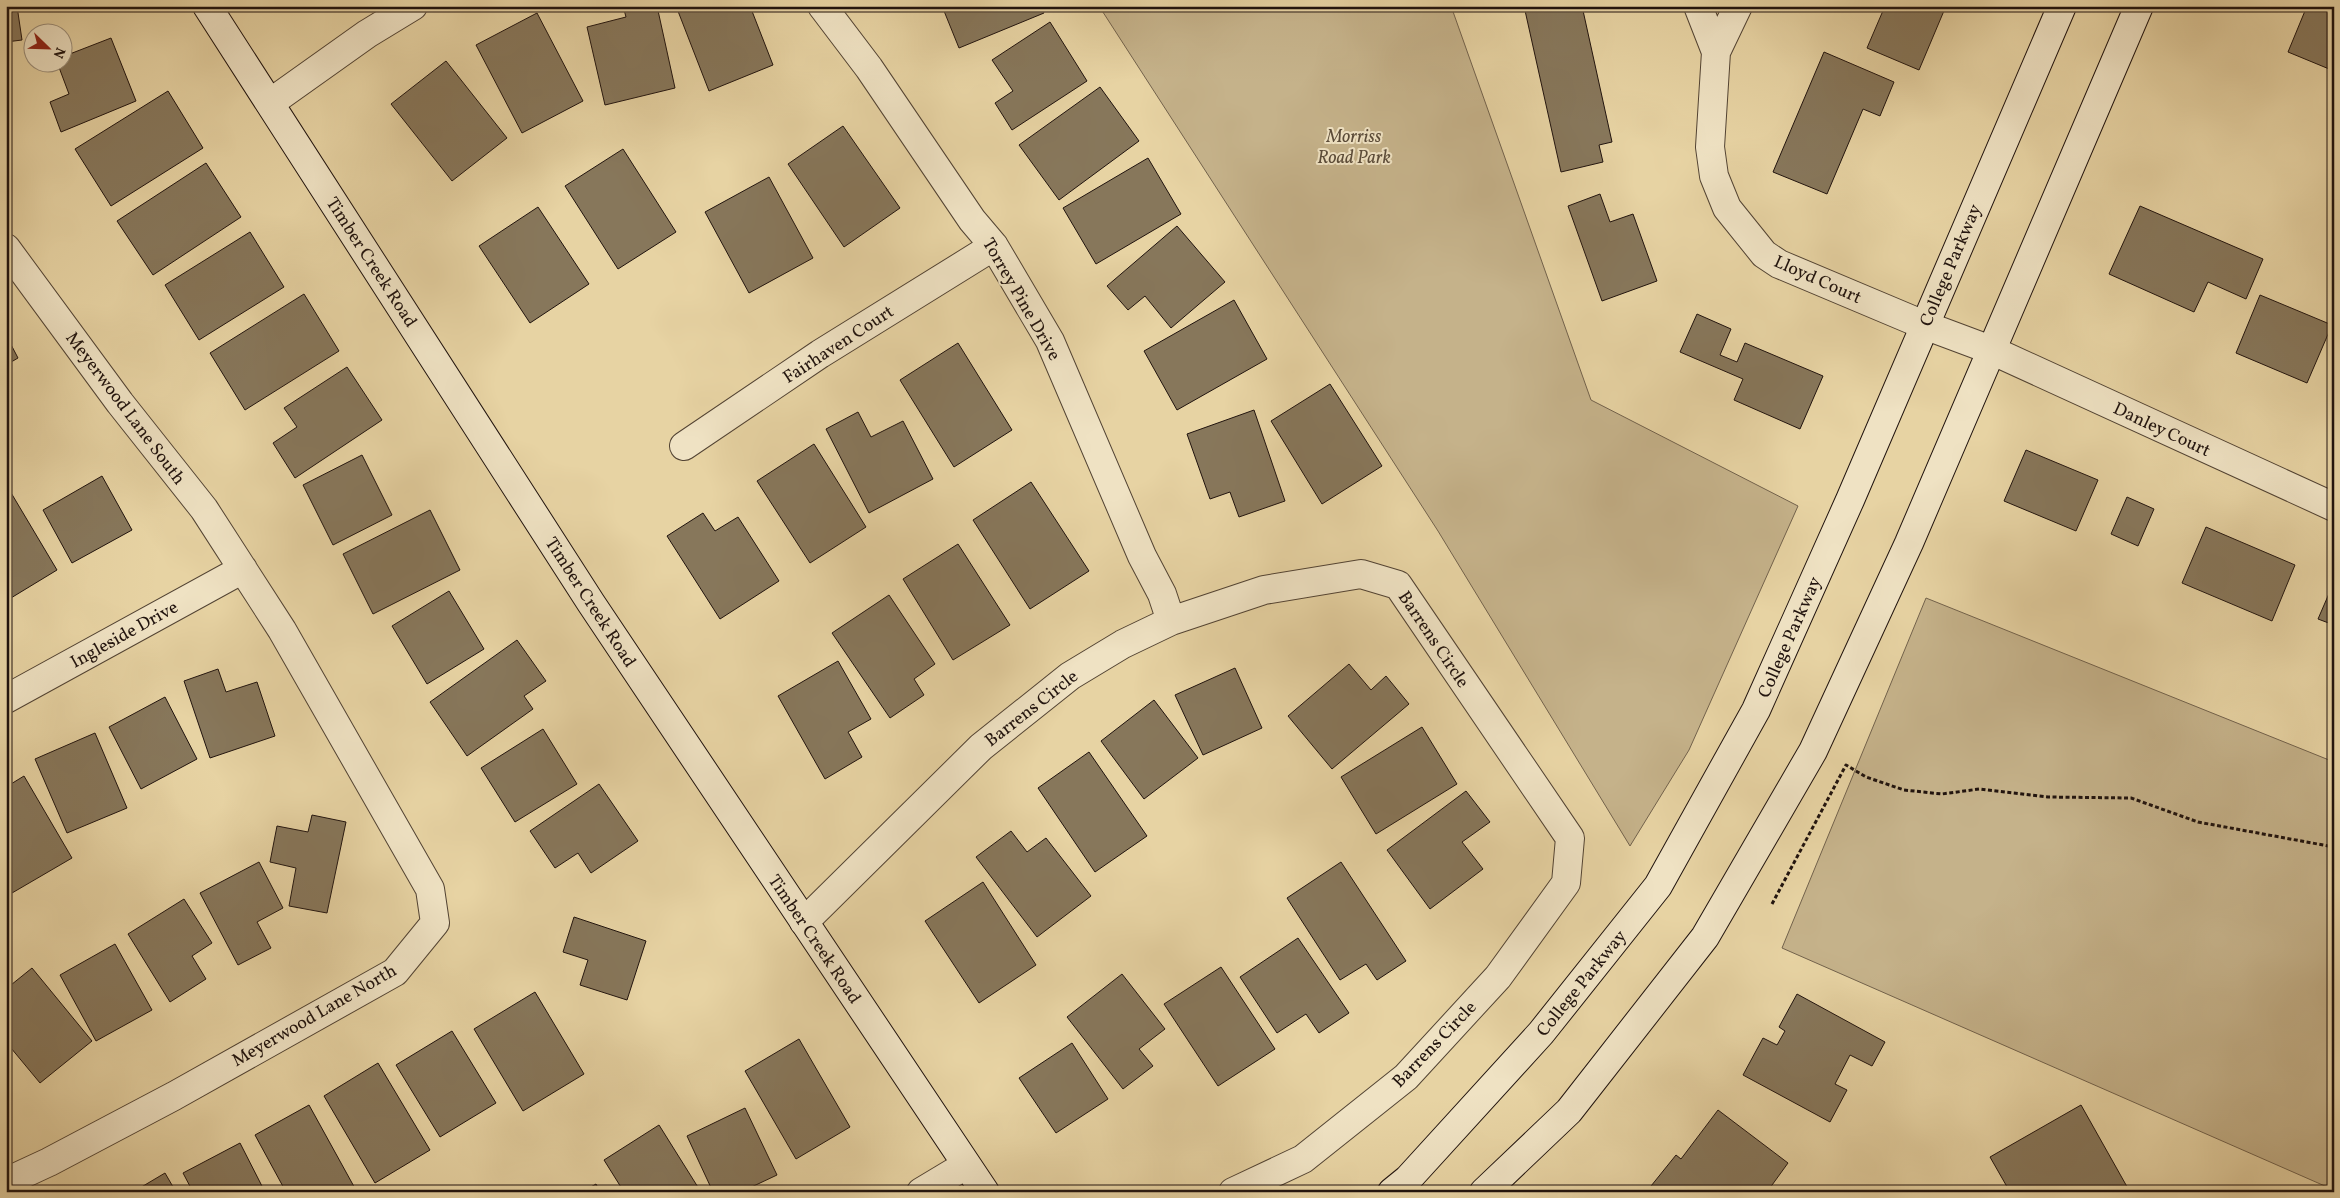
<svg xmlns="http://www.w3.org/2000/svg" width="2340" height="1198" font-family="Vollkorn,serif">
	<rect width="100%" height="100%" fill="#e7d3a3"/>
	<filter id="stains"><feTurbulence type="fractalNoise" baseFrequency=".004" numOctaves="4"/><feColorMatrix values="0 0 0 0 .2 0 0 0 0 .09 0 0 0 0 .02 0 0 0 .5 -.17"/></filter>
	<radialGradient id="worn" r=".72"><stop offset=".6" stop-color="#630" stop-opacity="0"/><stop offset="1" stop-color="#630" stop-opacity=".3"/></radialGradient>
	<path fill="#c5b28a" stroke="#72624c" d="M1099,6h352l140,394 207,106 -109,244 -59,96 -192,-315z
		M1926,598l408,164v428l-552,-242z"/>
	<path fill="#87775b" stroke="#20130e" d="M6,6h11l5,34 -16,2z
		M623,6h34l18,82 -70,17 -18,-78 39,-10z
		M676,6h74l23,59 -64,26z
		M942,6h99l3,7 -85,35z
		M1524,6h58l30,136 -13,3 4,17 -42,10z
		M1885,6h61l-27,64 -52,-22z
		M2307,6h27v65l-46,-19z
		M537,13l46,88 -61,32 -46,-88z
		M1050,22l37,59 -75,49 -17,-27 18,-12 -21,-31z
		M111,38l25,63 -75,31 -11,-30 19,-8 -12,-32h5v-5z
		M1824,52l70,30 -14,34 -17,-7 -36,85 -54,-22z
		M446,61l61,77 -55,43 -61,-77z
		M1100,87l39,54 -80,59 -40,-55z
		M168,91l35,57 -92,58 -36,-57z
		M843,126l57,82 -56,39 -56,-83z
		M623,149l53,83 -58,37 -53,-83z
		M1148,158l33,56 -85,50 -33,-56z
		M206,163l35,54 -88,58 -36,-54z
		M769,177l44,81 -64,35 -44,-81z
		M1600,194l10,28 23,-8 24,67 -55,20 -34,-95z
		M2140,206l123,53 -17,40 -38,-17 -14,30 -85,-38z
		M538,207l51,77 -59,39 -51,-77z
		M1177,226l48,56 -54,46 -26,-32 -17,14 -21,-24z
		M250,232l34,55 -85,53 -34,-55z
		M304,294l35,57 -94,59 -35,-57z
		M2260,295l72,30 -25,58 -71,-30z
		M1234,300l33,59 -90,51 -33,-59z
		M1697,314l34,15 -11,26 17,7 8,-19 78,33 -23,53 -66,-29 9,-21 -63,-27z
		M6,335l12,23 -12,7z
		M958,343l54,87 -58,37 -54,-87z
		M347,367l35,53 -87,58 -22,-35 24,-16 -13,-19z
		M1330,384l52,82 -60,38 -51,-83z
		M1254,410l31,91 -46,16 -9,-25 -20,7 -23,-65z
		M858,412l13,25 32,-16 30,58 -64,34 -43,-84z
		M814,444l52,83 -56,36 -53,-82z
		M2026,450l72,30 -22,51 -72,-30z
		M362,455l30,60 -59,30 -30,-60z
		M102,476l30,54 -60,33 -29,-53z
		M1031,482l58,89 -59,38 -57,-89z
		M7,486l50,84 -51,31v-115z
		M2127,497l27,12 -16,37 -27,-12z
		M430,510l30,60 -87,44 -30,-60z
		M703,513l12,18 23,-14 41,64 -59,38 -53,-83z
		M2206,527l89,38 -23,56 -90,-38z
		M958,544l52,81 -57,35 -50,-81z
		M2334,582v43l-16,-6z
		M449,591l35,58 -57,35 -35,-58z
		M889,595l46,69 -21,15 10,16 -34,23 -58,-85z
		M517,640l29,41 -22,15 9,13 -66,47 -37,-54z
		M838,661l33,58 -23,13 14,25 -37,22 -47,-83z
		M1349,664l22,26 15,-14 23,28 -77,65 -44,-53z
		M1235,668l27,60 -59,27 -28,-60z
		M218,669l8,23 31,-10 18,54 -65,22 -26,-77z
		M165,697l32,62 -56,30 -32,-62z
		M1154,700l44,58 -54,41 -43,-58z
		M1422,727l35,57 -81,50 -35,-57z
		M543,729l34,55 -62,38 -34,-54z
		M95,733l32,75 -60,25 -32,-74z
		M1089,752l58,84 -52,36 -57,-84z
		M24,776l48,82 -60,35 -6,-9v-97z
		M599,784l39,57 -47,32 -13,-20 -23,15 -25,-37z
		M1466,791l24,31 -28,20 21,27 -53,40 -43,-59z
		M312,815l34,7 -19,91 -38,-7 7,-38 -26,-6 7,-36 31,6z
		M1011,831l16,21 19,-14 45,58 -54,41 -61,-80z
		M259,862l24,46 -26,14 14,26 -33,17 -38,-72z
		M1341,862l65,99 -29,19 -11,-16 -26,16 -53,-82z
		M983,882l53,83 -57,38 -54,-82z
		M184,899l28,44 -20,13 14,23 -36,23 -42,-68z
		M574,917l72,24 -19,59 -47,-15 8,-25 -25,-8z
		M1298,938l51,75 -30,20 -13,-19 -29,19 -37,-56z
		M115,944l37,66 -56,31 -36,-66z
		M1221,967l54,82 -57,37 -54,-82z
		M32,968l60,73 -52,42 -34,-41v-53z
		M1122,974l43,55 -26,20 14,17 -30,23 -56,-72z
		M535,992l49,82 -61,37 -49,-82z
		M1797,994l88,48 -13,24 -22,-11 -15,29 12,6 -17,32 -87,-47 20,-37 14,7 8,-14 -6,-4z
		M452,1031l44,72 -56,34 -44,-72z
		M799,1039l51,88 -54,32 -51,-88z
		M1072,1043l36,56 -52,34 -37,-55z
		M378,1063l52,87 -55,33 -51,-87z
		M309,1105l48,87h-71l-31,-57z
		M2081,1105l49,87h-120l-20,-35z
		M745,1108l32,67 -36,17h-28l-26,-56z
		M1718,1110l70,53 -21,29h-109l-7,-6 25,-31 5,4z
		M659,1125l42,67h-77l-20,-32z
		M240,1143l25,49h-72l-10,-19z
		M165,1173l11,19h-43z
		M596,1184l4,8h-18z"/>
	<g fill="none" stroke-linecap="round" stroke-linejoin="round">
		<g stroke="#524333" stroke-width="30">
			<path id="street" d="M822,6l47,62 103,152 22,26 56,95 92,215 20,38 9,27
				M1698,6l18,46
				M1738,6l-22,46 -6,95 4,29 13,32 37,46 15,10 145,61 67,25 343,157
				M270,103l97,-69 46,-28
				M6,248l114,155 84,106 78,121 148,259 5,34 -40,49 -221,124 -125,66 -43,20
				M684,446l136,-92 174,-108
				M6,699l237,-130
				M804,922l177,-175 89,-71 53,-32 48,-23 93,-31 97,-16 37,11 172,253 -4,45 -68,94 -92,100 -103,82 -70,33
				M921,1192l45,-27"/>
		</g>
		<g stroke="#20130e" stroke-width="30">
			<path id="secondary" d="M207,6l384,597 394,589
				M1392,1192l16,-13 133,-146 117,-147 98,-176 94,-210 212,-494
				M1484,1192l85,-81 136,-174 108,-186 96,-208 230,-537"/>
		</g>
		<path stroke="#20130e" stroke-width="3" stroke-dasharray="4 2.5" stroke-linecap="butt" d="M1772,904l74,-139 20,12 38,13 38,4 37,-5 69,8 83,1 67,24 136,25"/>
		<use href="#street" stroke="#efe2c3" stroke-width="28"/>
		<use href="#secondary" stroke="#efe2c3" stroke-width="28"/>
	</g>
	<g text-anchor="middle" stroke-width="4" stroke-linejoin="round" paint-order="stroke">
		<g font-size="18" font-style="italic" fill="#5a4b39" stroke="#efe2c3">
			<text x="1354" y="142">Morriss<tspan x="1354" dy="21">Road Park</tspan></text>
		</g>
		<g font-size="18" fill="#20130e" stroke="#efe2c3">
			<text transform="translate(372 262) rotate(57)" y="6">Timber Creek Road</text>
			<text transform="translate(1950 265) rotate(-67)" y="6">College Parkway</text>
			<text transform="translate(1818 279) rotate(24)" y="6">Lloyd Court</text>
			<text transform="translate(1022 299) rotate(60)" y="6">Torrey Pine Drive</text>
			<text transform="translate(838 344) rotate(-33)" y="6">Fairhaven Court</text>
			<text transform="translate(126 408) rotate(53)" y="6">Meyerwood Lane South</text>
			<text transform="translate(2162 429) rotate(25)" y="6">Danley Court</text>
			<text transform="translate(591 602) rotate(57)" y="6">Timber Creek Road</text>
			<text transform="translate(124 634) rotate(-29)" y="6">Ingleside Drive</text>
			<text transform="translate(1789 637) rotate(-66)" y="6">College Parkway</text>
			<text transform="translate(1434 639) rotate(56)" y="6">Barrens Circle</text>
			<text transform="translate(1031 708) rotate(-38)" y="6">Barrens Circle</text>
			<text transform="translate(815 939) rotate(56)" y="6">Timber Creek Road</text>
			<text transform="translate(1581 983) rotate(-51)" y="6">College Parkway</text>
			<text transform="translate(314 1015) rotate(-30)" y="6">Meyerwood Lane North</text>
			<text transform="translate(1434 1044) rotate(-46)" y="6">Barrens Circle</text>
		</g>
	</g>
	<rect width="2340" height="1198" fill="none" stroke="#e7d3a3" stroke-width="25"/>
	<rect x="8" y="8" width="2325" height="1183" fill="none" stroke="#20130e" stroke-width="2.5"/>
	<rect x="12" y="12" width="2315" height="1173" fill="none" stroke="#20130e"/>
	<g transform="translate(48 48) rotate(113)"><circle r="24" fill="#efe2c3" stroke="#9c8f7b"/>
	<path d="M0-4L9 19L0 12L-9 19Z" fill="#8f2418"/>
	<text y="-8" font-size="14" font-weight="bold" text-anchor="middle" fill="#20130e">N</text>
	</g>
	<rect width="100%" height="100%" filter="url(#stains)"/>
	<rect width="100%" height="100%" fill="url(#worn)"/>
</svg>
